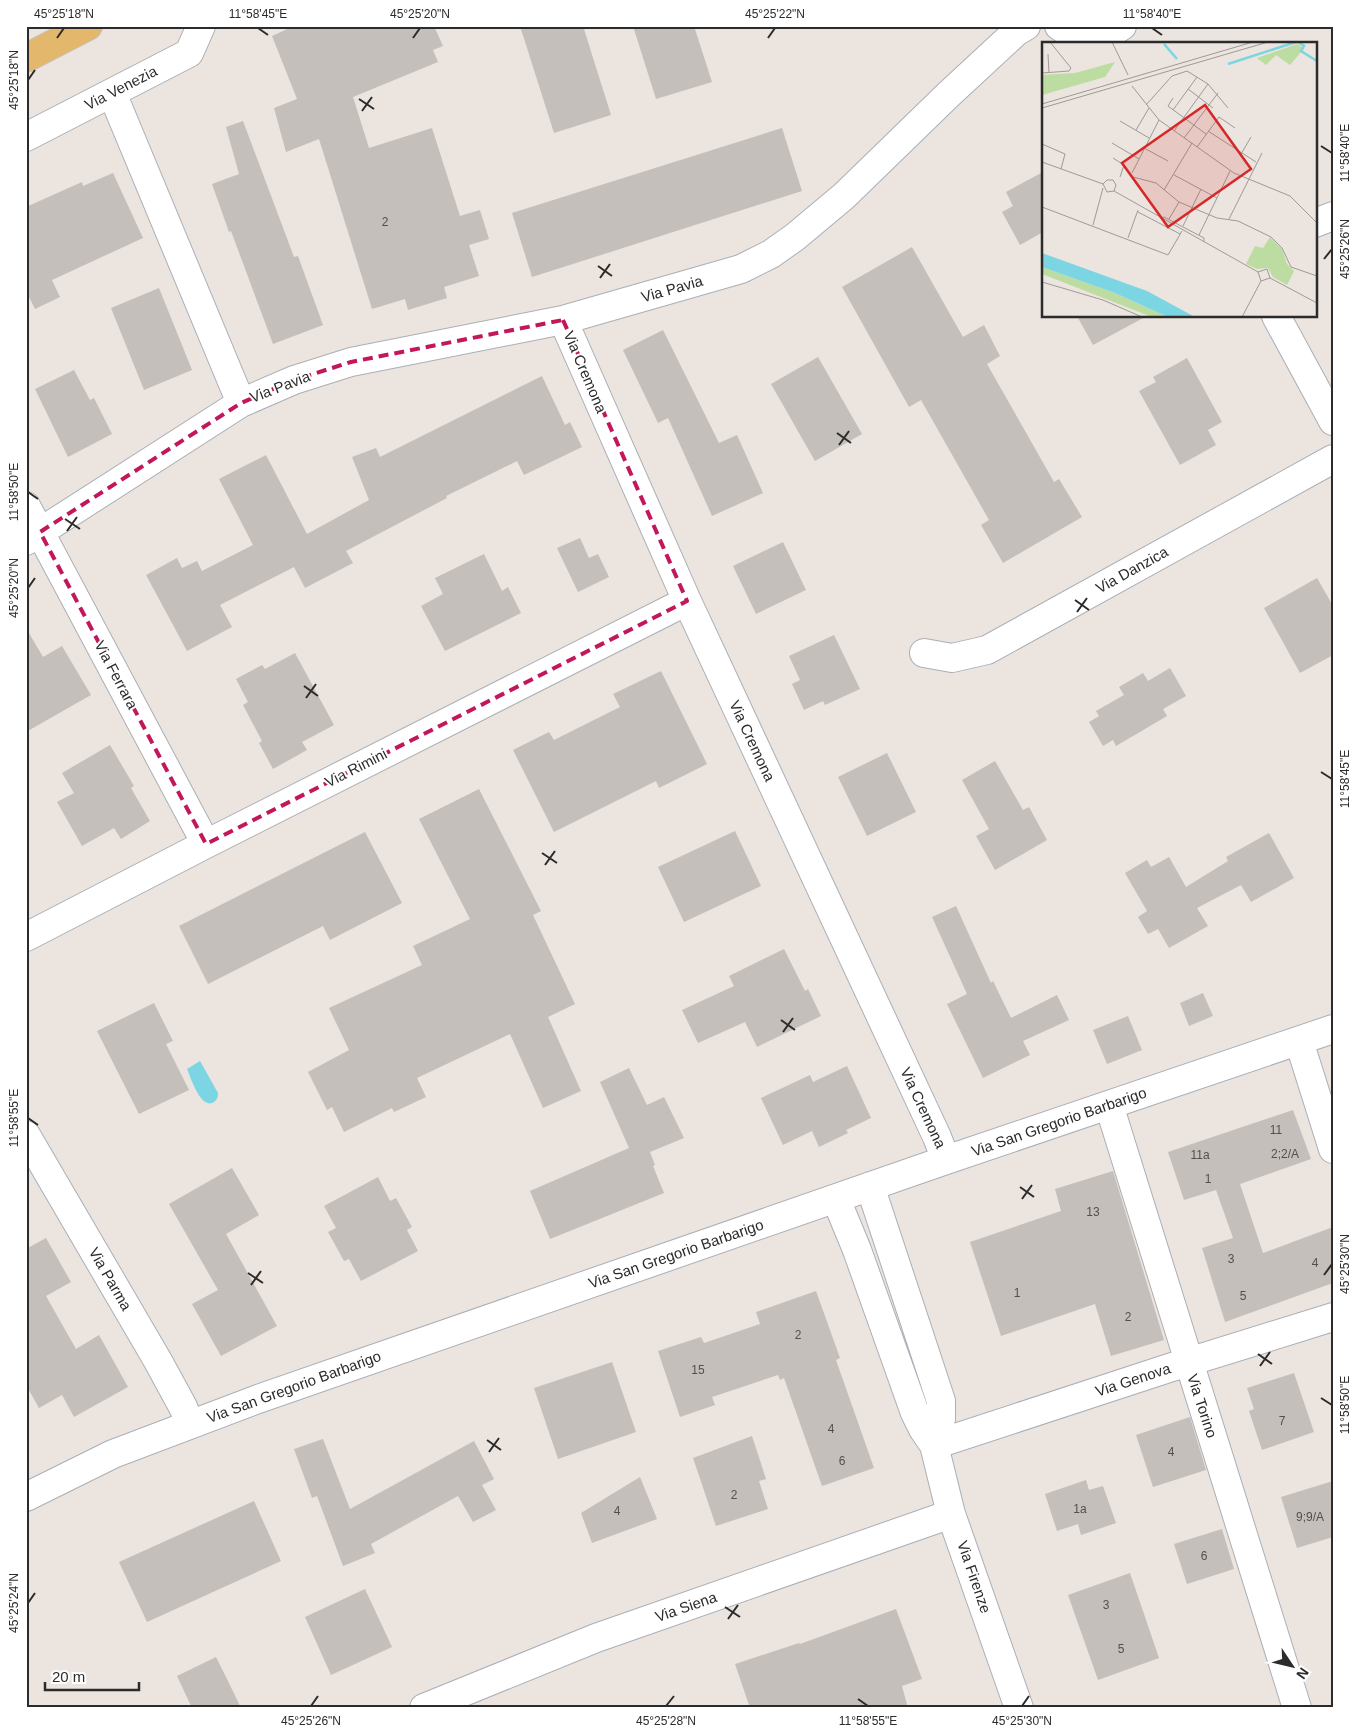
<svg xmlns="http://www.w3.org/2000/svg" width="1359" height="1734" font-family="Helvetica,sans-serif">
	<rect width="100%" height="100%" fill="#ebe4df"/>
	<path fill="#7cd5e3" d="M200,1061l18,32c0,4 -1,8 -6,10 -12,4 -21,-25 -25,-34z"/>
	<path fill="#c4bfba" d="M294,26h140l9,20 -10,4 5,12 -85,35 16,51 63,-20 28,88 20,-6 9,29 -20,6 10,31 -35,11 3,11 -39,12 -3,-11 -33,10 -53,-170 -33,13 -12,-44 23,-9 -25,-63z
		M520,26h63l28,89 -57,18z
		M633,26h61l18,56 -56,17z
		M243,121l51,136 4,-1 25,69 -50,19 -42,-113 -2,1 -17,-48 27,-10 -13,-47z
		M782,128l20,63 -270,86 -20,-64z
		M1043,172v60l-23,13 -18,-33 11,-6 -7,-14z
		M113,173l30,65 -91,42 8,17 -25,12 -9,-18v-84l56,-25 1,4z
		M912,247l51,90 21,-12 16,31 -13,8 67,118 5,-3 23,38 -79,46 -22,-38 8,-5 -68,-120 -12,7 -67,-120z
		M159,288l33,82 -48,20 -33,-82z
		M1077,316h70l-54,29z
		M663,330l56,113 18,-8 26,58 -51,23 -44,-98 -10,5 -35,-73z
		M818,357l44,77 -47,27 -44,-77z
		M1187,358l35,64 -14,8 8,15 -36,20 -41,-74 17,-9 -3,-5z
		M74,370l16,30 4,-2 18,36 -44,23 -33,-68z
		M542,376l23,49 5,-3 12,25 -58,28 -7,-14 -71,35 1,2 -101,53 7,12 -48,25 -11,-21 -74,38 12,22 -45,24 -41,-76 31,-17 5,10 15,-7 5,10 51,-26 -34,-66 47,-24 41,79 62,-34 -17,-43 24,-9 4,9z
		M580,538l9,20 9,-4 11,23 -31,15 -21,-44z
		M783,542l23,48 -50,24 -23,-48z
		M484,554l18,37 6,-4 13,26 -76,38 -24,-45 22,-12 -8,-16z
		M1317,578l16,28v49l-33,18 -36,-65z
		M26,628l17,29 19,-11 29,49 -65,37z
		M834,635l26,54 -35,16 -2,-4 -19,9 -12,-26 8,-4 -11,-24z
		M295,653l39,72 -32,17 5,8 -34,19 -14,-26 3,-2 -19,-36 5,-3 -12,-23 26,-14 3,4z
		M1170,668l16,28 -23,13 4,7 -51,30 -3,-6 -10,6 -14,-24 10,-6 -3,-5 28,-16 -5,-8 24,-14 5,8z
		M661,671l46,93 -48,24 -3,-7 -102,51 -41,-82 36,-18 5,8 66,-33 -7,-13z
		M110,745l24,41 -3,2 19,33 -29,18 -7,-11 -32,18 -25,-44 17,-9 -12,-20z
		M887,753l29,59 -49,24 -29,-59z
		M995,761l28,49 6,-3 18,33 -52,30 -19,-34 13,-7 -27,-49z
		M479,789l62,122 -8,4 42,89 -27,13 33,74 -38,17 -33,-74 -93,44 9,19 -32,15 -2,-4 -48,24 -12,-25 -5,3 -19,-38 41,-22 -20,-42 93,-43 -9,-19 57,-27 -51,-100z
		M735,831l26,55 -77,36 -26,-55z
		M365,832l37,71 -72,37 -7,-14 -115,58 -29,-58z
		M1269,833l25,45 -43,24 -10,-17 -44,23 11,18 -39,22 -11,-19 -10,5 -10,-17 9,-6 -22,-38 22,-13 4,7 18,-10 17,30 42,-26 -2,-4z
		M956,906l35,77 2,-2 18,37 46,-23 12,25 -46,21 7,14 -47,23 -36,-74 20,-10 -35,-77z
		M784,949l21,42 3,-2 13,27 -64,31 -12,-25 -47,21 -16,-33 52,-24 -5,-10z
		M1203,993l10,23 -24,10 -9,-23z
		M154,1003l19,38 -7,3 23,46 -50,24 -42,-83z
		M1128,1016l14,34 -35,14 -14,-34z
		M847,1066l24,52 -25,12 2,3 -29,14 -7,-16 -29,14 -22,-47 49,-23 3,7z
		M629,1068l18,37 17,-8 20,41 -34,14 5,13 -2,1 11,27 -114,46 -20,-48 99,-43 -29,-66z
		M1293,1110l18,49 -71,25 23,69 70,-26v56l-108,39 -23,-74 31,-10 -17,-48 -32,10 -16,-48z
		M232,1168l27,47 -33,19 51,92 -56,30 -29,-52 26,-14 -49,-86z
		M1113,1171l51,169 -53,16 -16,-52 -94,32 -31,-94 91,-31 -6,-22z
		M378,1177l12,24 6,-3 16,29 -5,3 11,21 -57,30 -12,-22 -5,2 -16,-29 8,-4 -12,-22z
		M46,1238l25,44 -25,14 30,53 23,-14 29,52 -54,30 -12,-22 -23,13 -13,-23v-136z
		M816,1291l24,67 -4,2 38,108 -52,18 -38,-108 -4,2 -2,-5 -66,22 3,8 -35,12 -22,-66 43,-14 3,6 56,-19 -4,-12z
		M612,1362l24,70 -78,27 -24,-71z
		M1294,1373l20,59 -52,18 -13,-39 5,-2 -7,-21z
		M1190,1417l16,53 -53,17 -17,-52z
		M752,1436l14,43 -7,2 9,28 -52,17 -23,-68z
		M323,1439l27,70 124,-68 20,38 -12,6 14,25 -23,12 -15,-26 -87,48 4,9 -32,13 -26,-70 -5,2 -18,-49z
		M640,1477l17,42 -65,24 -11,-30z
		M1086,1480l3,10 14,-4 13,37 -35,12 -3,-11 -21,7 -12,-37z
		M1333,1481v56l-36,11 -16,-51z
		M254,1501l27,60 -134,61 -28,-60z
		M1222,1529l12,40 -47,15 -13,-40z
		M1130,1573l29,85 -61,22 -30,-85z
		M365,1589l27,58 -61,28 -26,-58z
		M896,1609l26,70 -20,7 6,22h-158l-15,-44 64,-21 1,1z
		M216,1657l12,24 13,27h-49l-15,-32z"/>
	<g fill="none" stroke-linecap="round" stroke-linejoin="round">
		<g stroke="#abafb6" stroke-width="30">
			<path id="minor" d="M1059,26c22,17 41,17 63,0
				M112,93l129,310
				M26,137l163,-84 12,-27
				M1315,223l18,-7
				M1276,316l57,105
				M563,320l124,281 250,536 9,23
				M26,506l180,338
				M26,541l215,-138 53,-23 57,-18 212,-42 178,-51 30,-15 24,-17 49,-41 105,-102 67,-62 10,-6
				M924,653l28,5 35,-8 346,-191
				M26,937l180,-93 481,-243
				M1299,1041l34,108
				M1109,1105l188,603
				M26,1135l132,226 25,46 7,17
				M870,1186l71,215v18l-7,26
				M836,1199l21,51 58,163 8,16 11,16 17,69 68,194
				M934,1445l235,-77 164,-51
				M26,1497l87,-43 145,-55 688,-239 387,-131
				M424,1708l172,-70 355,-124"/>
		</g>
		<g stroke="#c4c4c4" stroke-width="30">
			<path id="major" d="M26,58l62,-32"/>
		</g>
		<use href="#minor" stroke="#fff" stroke-width="28"/>
		<use href="#major" stroke="#e3b76c" stroke-width="28"/>
	</g>
	<path fill="none" stroke="#c2185b" stroke-width="4" stroke-dasharray="10 6" stroke-linejoin="round" d="M563,320l124,281 -481,243 -166,-312 201,-129 53,-23 57,-18z"/>
	<path fill="none" stroke="#2b2b2b" stroke-width="2" d="M258,28l10,7M1152,28l10,7M57,38l7,-10M413,38l7,-10M768,38l7,-10M28,80l7,-10M359,99l15,10M362,111l10,-14M1321,146l11,7M1324,259l8,-10M598,266l14,10M600,278l10,-14M837,433l14,10M839,445l10,-14M28,492l10,7M65,519l15,10M67,531l10,-14M28,588l7,-10M1075,600l14,10M1077,612l10,-14M304,686l14,10M306,698l10,-14M1321,772l11,7M542,853l15,10M545,865l10,-14M781,1020l14,10M783,1032l10,-14M28,1118l10,7M1020,1187l14,10M1022,1199l10,-14M248,1273l15,10M1324,1275l8,-11M251,1285l10,-14M1258,1354l14,10M1260,1366l10,-14M1321,1398l11,7M487,1440l14,10M489,1452l10,-14M28,1603l7,-10M725,1607l15,10M728,1619l10,-14M858,1699l10,7M311,1706l7,-10M666,1706l8,-10M1022,1706l7,-10"/>
	<g text-anchor="middle" stroke-width="4" stroke-linejoin="round" paint-order="stroke">
		<g font-size="12" fill="#51504f">
			<text x="385" y="226">2</text>
			<text x="1276" y="1134">11</text>
			<text x="1285" y="1158">2;2/A</text>
			<text x="1200" y="1159">11a</text>
			<text x="1208" y="1183">1</text>
			<text x="1093" y="1216">13</text>
			<text x="1231" y="1263">3</text>
			<text x="1315" y="1267">4</text>
			<text x="1017" y="1297">1</text>
			<text x="1243" y="1300">5</text>
			<text x="1128" y="1321">2</text>
			<text x="798" y="1339">2</text>
			<text x="698" y="1374">15</text>
			<text x="1282" y="1425">7</text>
			<text x="831" y="1433">4</text>
			<text x="1171" y="1456">4</text>
			<text x="842" y="1465">6</text>
			<text x="734" y="1499">2</text>
			<text x="1080" y="1513">1a</text>
			<text x="617" y="1515">4</text>
			<text x="1310" y="1521">9;9/A</text>
			<text x="1204" y="1560">6</text>
			<text x="1106" y="1609">3</text>
			<text x="1121" y="1653">5</text>
		</g>
		<g font-size="15" fill="#2b2b2b" stroke="#fff">
			<text transform="translate(121 88) rotate(-27)" y="5">Via Venezia</text>
			<text transform="translate(672 289) rotate(-16)" y="5">Via Pavia</text>
			<text transform="translate(585 372) rotate(67)" y="5">Via Cremona</text>
			<text transform="translate(280 387) rotate(-21)" y="5">Via Pavia</text>
			<text transform="translate(1132 570) rotate(-29)" y="5">Via Danzica</text>
			<text transform="translate(116 675) rotate(62)" y="5">Via Ferrara</text>
			<text transform="translate(752 741) rotate(65)" y="5">Via Cremona</text>
			<text transform="translate(356 768) rotate(-27)" y="5">Via Rimini</text>
			<text transform="translate(923 1108) rotate(65)" y="5">Via Cremona</text>
			<text transform="translate(1059 1122) rotate(-19)" y="5">Via San Gregorio Barbarigo</text>
			<text transform="translate(676 1254) rotate(-19)" y="5">Via San Gregorio Barbarigo</text>
			<text transform="translate(110 1279) rotate(60)" y="5">Via Parma</text>
			<text transform="translate(1133 1380) rotate(-18)" y="5">Via Genova</text>
			<text transform="translate(294 1387) rotate(-20)" y="5">Via San Gregorio Barbarigo</text>
			<text transform="translate(1202 1406) rotate(72)" y="5">Via Torino</text>
			<text transform="translate(974 1577) rotate(71)" y="5">Via Firenze</text>
			<text transform="translate(686 1607) rotate(-19)" y="5">Via Siena</text>
		</g>
	</g>
	<g transform="translate(1042 42)">
		<rect width="275" height="275" fill="#ebe4df"/>
		<path d="M255,2l5,3 -1,5 -11,13 -14,-10 -10,10 -9,-7zM73,20l-10,15 -63,18v-20l33,-2zM228,195l12,12 5,15 7,7 -7,14 -14,-8 -5,-9 -11,1 -11,-5 9,-18 8,2zM0,225l73,26 53,24h-16l-110,-43z" fill="#bddca1"/>
		<path d="M0,211l105,38 48,26h-27l-53,-24 -73,-26z" fill="#7cd5e3"/>
		<path fill="none" stroke="#7cd5e3" stroke-width="2.5" d="M256,0l6,4 -3,5 16,10M122,2l13,15M186,22l68,-22"/>
		<path fill="none" stroke="#9e9a97" stroke-width="1" d="M70,0l16,33M6,12l1,19M0,31l27,-2 2,-3 -21,-26M90,44l27,34 75,53 56,23 27,27M146,47l25,19M131,56l-5,8 38,28M0,62l211,-62M104,63l26,-29 15,-5 21,13 20,24M0,66l226,-66M131,68l24,-33M78,79l29,17M94,88l13,-22M132,89l34,-47M166,89l48,31M142,96l34,-45M70,101l27,16M0,102l23,10 -4,15M155,105l22,-30 16,11M102,106l24,13M199,112l10,-17M71,116l11,7 -4,12M0,120l61,22M90,131l27,-53M132,133l43,23M91,135l23,6 23,19 38,16 21,3 33,16 11,11 9,19 26,9M61,142l4,-4h6l3,5 -2,6M61,142l4,8 7,-1M122,148l28,-47M72,149l144,81M0,165l126,48 14,-24M96,170l42,22M119,176l3,-1 40,21v4M127,177l10,-17M187,177l33,-66M51,183l10,-37M141,184l18,-37M157,193l31,-64M86,196l10,-28M216,230l9,-3 3,9M216,230l3,9 9,-3M228,236l47,25M0,240l61,18 39,17M200,275l19,-36"/>
		<path fill="#d62828" fill-opacity="0.15" stroke="#d62828" stroke-width="2.5" d="M163,63l46,64 -83,58 -46,-64z"/>
		<rect width="275" height="275" fill="none" stroke="#2b2b2b" stroke-width="2.5"/>
	</g>
	<rect width="1359" height="1734" fill="none" stroke="#ffffff" stroke-width="55"/>
	<g transform="translate(1292 1666) rotate(125)" stroke="#ffffff" stroke-width="4" paint-order="stroke">
	<path d="M0-4L9 19L0 12L-9 19Z" fill="#2b2b2b"/>
	<text y="-8" font-size="14" font-weight="bold" text-anchor="middle" fill="#2b2b2b">N</text>
	</g>
	<path d="M45 1682v8h94v-8" fill="none" stroke="#2b2b2b" stroke-width="2.5"/>
	<text x="52" y="1682" font-size="15" fill="#2b2b2b" stroke="#ffffff" stroke-width="4" paint-order="stroke">20 m</text>
	<rect x="28" y="28" width="1304" height="1678" fill="none" stroke="#2b2b2b" stroke-width="2"/>
	<g font-size="12" text-anchor="middle" fill="#2b2b2b">
		<text x="64" y="18">45°25'18"N</text>
		<text x="258" y="18">11°58'45"E</text>
		<text x="420" y="18">45°25'20"N</text>
		<text x="775" y="18">45°25'22"N</text>
		<text x="1152" y="18">11°58'40"E</text>
		<text transform="translate(14 80) rotate(-90)" y="4">45°25'18"N</text>
		<text transform="translate(1345 153) rotate(-90)" y="4">11°58'40"E</text>
		<text transform="translate(1345 249) rotate(-90)" y="4">45°25'26"N</text>
		<text transform="translate(14 492) rotate(-90)" y="4">11°58'50"E</text>
		<text transform="translate(14 588) rotate(-90)" y="4">45°25'20"N</text>
		<text transform="translate(1345 779) rotate(-90)" y="4">11°58'45"E</text>
		<text transform="translate(14 1118) rotate(-90)" y="4">11°58'55"E</text>
		<text transform="translate(1345 1264) rotate(-90)" y="4">45°25'30"N</text>
		<text transform="translate(1345 1405) rotate(-90)" y="4">11°58'50"E</text>
		<text transform="translate(14 1603) rotate(-90)" y="4">45°25'24"N</text>
		<text x="311" y="1725">45°25'26"N</text>
		<text x="666" y="1725">45°25'28"N</text>
		<text x="868" y="1725">11°58'55"E</text>
		<text x="1022" y="1725">45°25'30"N</text>
	</g>
</svg>
